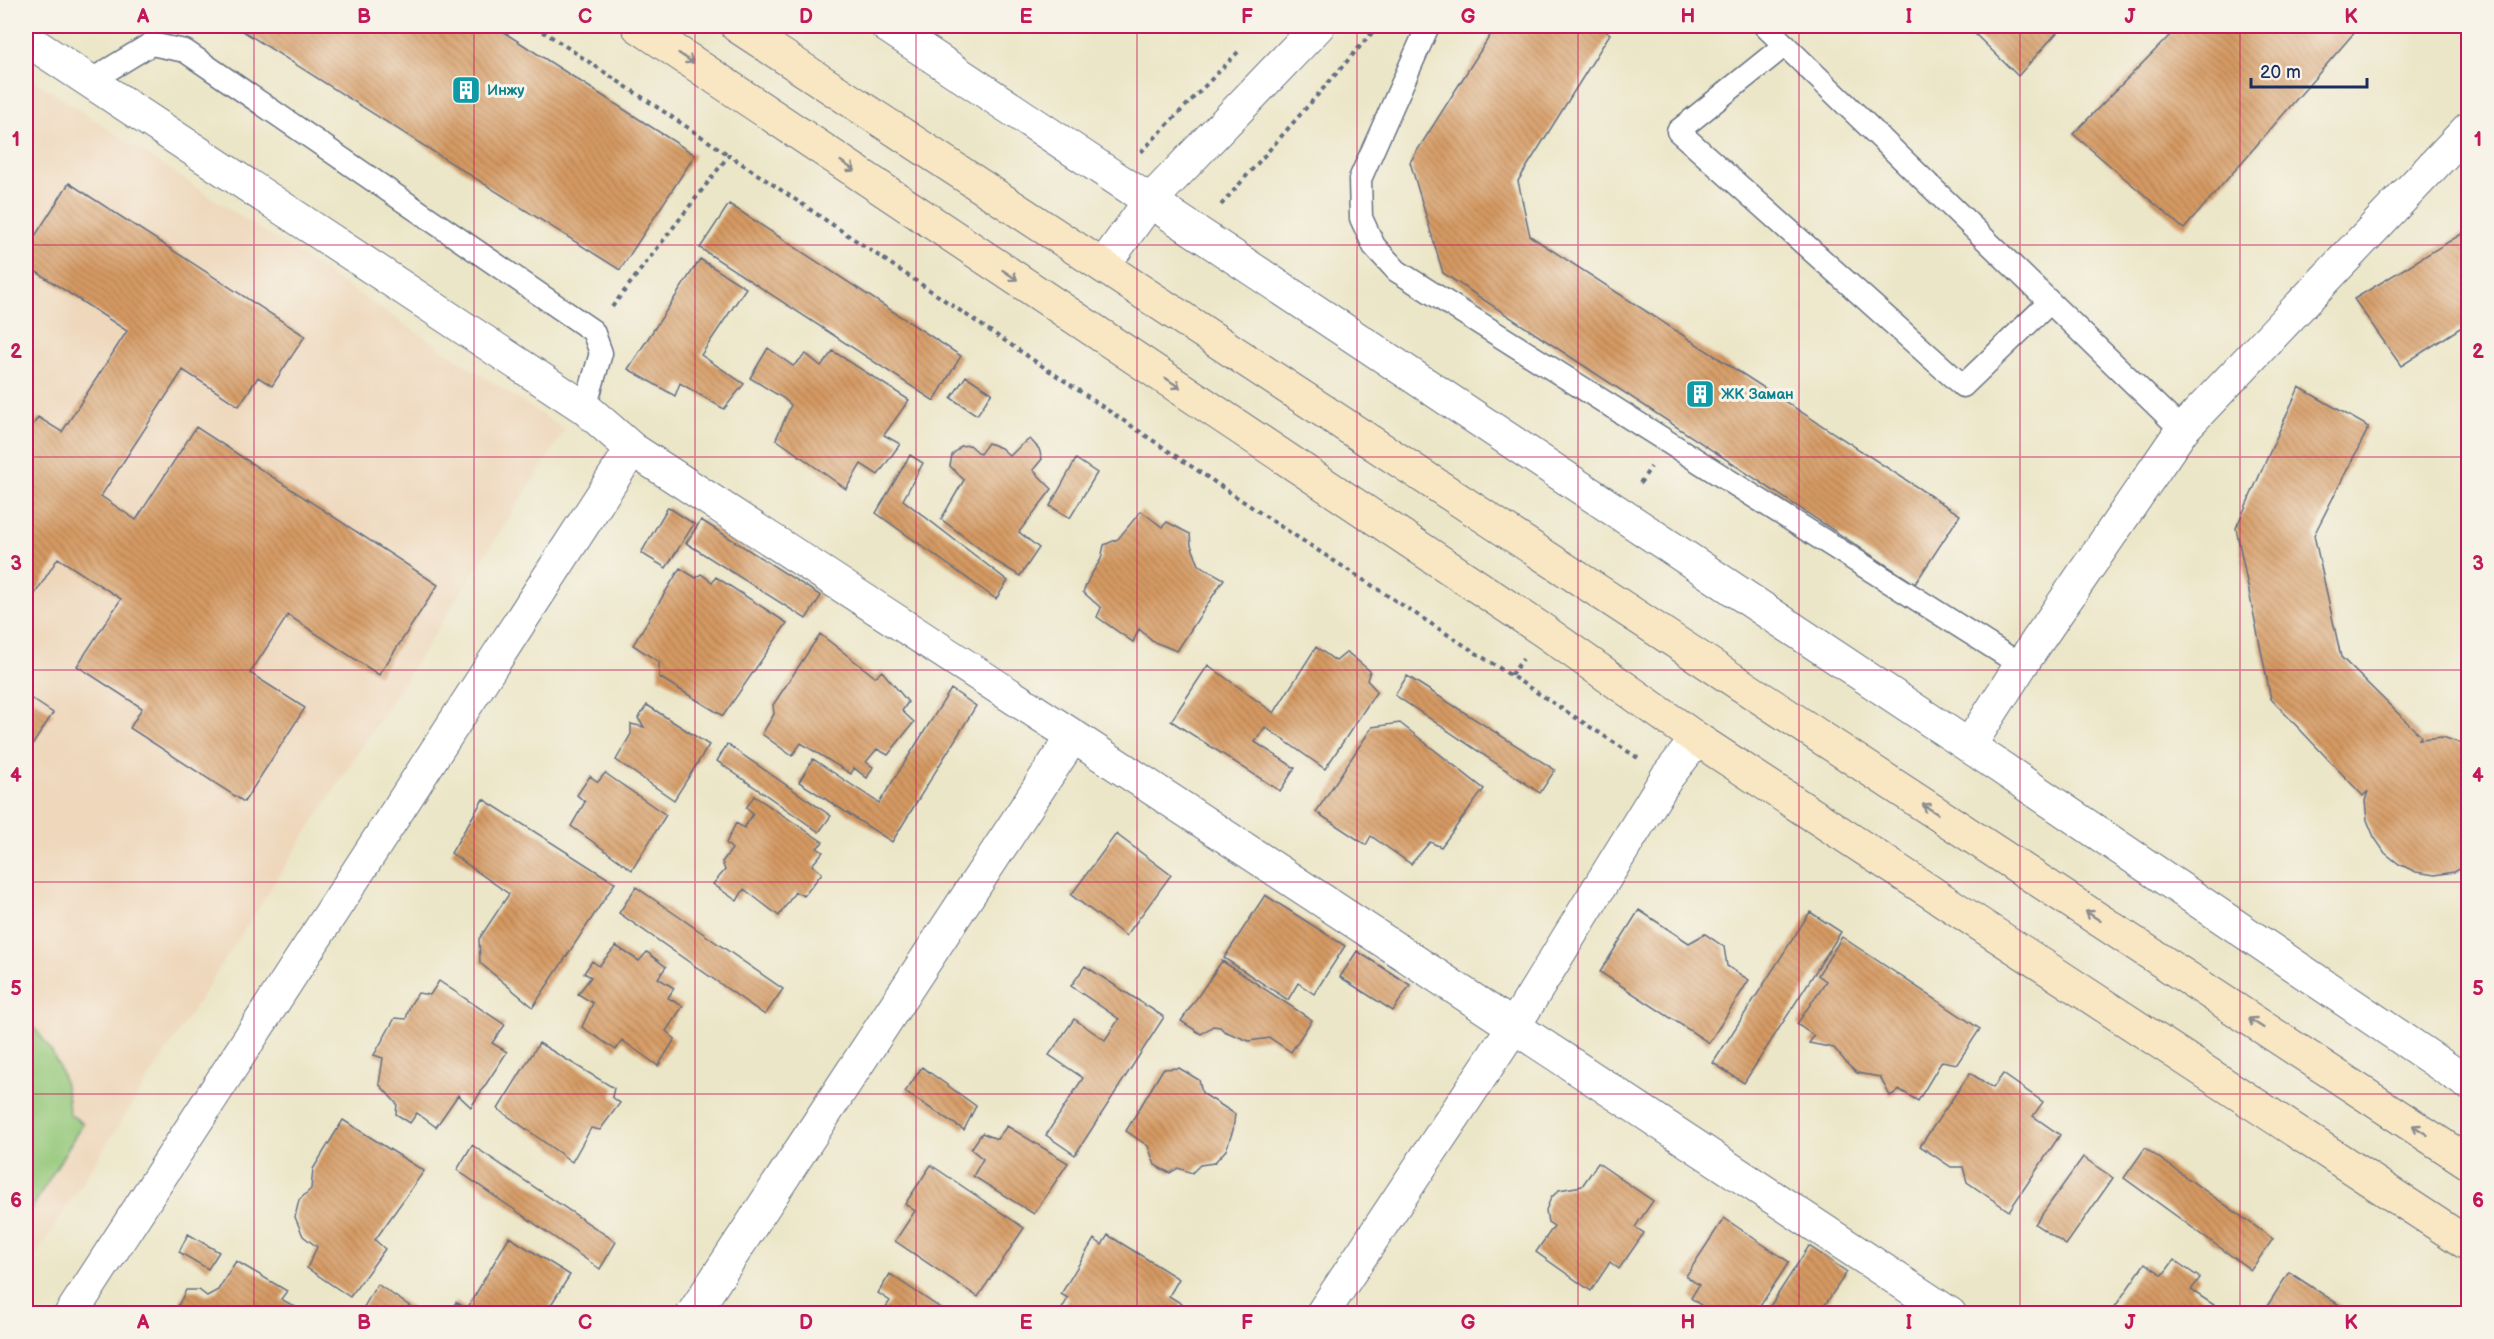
<svg xmlns="http://www.w3.org/2000/svg" width="2494" height="1339" font-family="'Balsamiq Sans',sans-serif">
	<defs>
		<pattern id="building-back-hatch" width="6" height="6" patternUnits="userSpaceOnUse" patternTransform="scale(1.5)"><rect width="6" height="6" fill="#d69a62"/><path d="M-1 5l2 2M0 0l6 6M5-1l2 2" fill="none" stroke="#ad7e54"/></pattern>
	</defs>
	<rect width="100%" height="100%" fill="#f7f3e8"/>
	<filter id="ink" filterUnits="userSpaceOnUse"><feTurbulence type="fractalNoise" baseFrequency=".0167" numOctaves="2"/><feDisplacementMap in="SourceGraphic" scale="12" xChannelSelector="R" yChannelSelector="G"/><feConvolveMatrix kernelMatrix="1 2 1 2 8 2 1 2 1" color-interpolation-filters="sRGB"/></filter>
	<filter id="wash" filterUnits="userSpaceOnUse"><feTurbulence type="fractalNoise" baseFrequency=".008" numOctaves="4" result="noise"/><feDisplacementMap in="SourceGraphic" scale="24" xChannelSelector="R" yChannelSelector="G"/><feGaussianBlur stdDeviation="1.35" result="paint"/><feColorMatrix in="noise" values="0 0 0 0 0 0 0 0 0 0 0 0 0 0 0 0 0 1.4 0 .05"/><feComposite in="paint" operator="in"/></filter>
	<g filter="url(#wash)">
		<rect width="100%" height="100%" fill="#ece6c8"/>
		<path fill="#eed7bb" d="M26,75l539,355 -539,840z"/>
		<path fill="#93c778" stroke="#577b6b" stroke-width="1.5" d="M26,1019c26,26 42,57 43,95l14,9 -57,95z"/>
		<g id="blocks">
			<path fill="url(#building-back-hatch)" d="M235,26h259l201,129 -75,115z
				M1496,26h102l12,8 -92,147 12,55 430,279 -45,69 -472,-311 -33,-111z
				M1967,26h96l-45,50z
				M2179,26h181l-176,203 -111,-95z
				M69,183l236,153 -33,50 -14,-9 -19,29 -56,-36 -82,126 35,24 60,-93 242,158 -59,90 -91,-60 -38,58 55,35 -61,94 -114,-74 12,-20 -65,-42 44,-67 -63,-41 -32,50v-172l12,-19 24,15 65,-101 -101,-66v-15z
				M729,204l232,152 -27,45 -234,-153z
				M2468,230v93l-67,43 -47,-67z
				M700,259l46,29 -45,67 43,29 -20,25 -44,-26 -5,13 -47,-27z
				M768,348l25,18 13,-12 15,12 12,-15 76,49 -25,35 16,9 -22,31 -17,-11 -15,25 -70,-50 15,-34 -8,-7 -33,-20z
				M966,376l26,17 -15,22 -26,-17z
				M2299,387l70,40 -55,108 27,122 80,79 -2,3 24,-2 25,9v119l-14,7 -19,3 -19,-3 -17,-8 -14,-11 -11,-16 -7,-17 -2,-19 3,-10 -5,5 -92,-97 -35,-171z
				M1030,439l9,10 3,10 -9,11 19,19 -33,43 20,16 -19,28 -23,-14 -56,-43 23,-39 -14,-14 2,-11 9,-9 9,-1 10,9 8,-11 13,5 9,8 10,-10z
				M910,455l13,8 -20,37 105,81 -12,18 -120,-86z
				M1076,459l21,14 -27,45 -20,-12z
				M668,507l26,17 -28,44 -25,-15z
				M1141,511l21,16 5,-5 23,12 1,11 8,20 25,14 -47,72 -25,-10 -13,-12 -6,13 -36,-25 4,-9 -18,-16 6,-14 12,-19 3,-14 14,-6z
				M701,520l120,76 -15,23 -120,-76z
				M680,568l16,10 5,-4 11,8 4,-5 71,46 -64,93 -64,-39v-15l-26,-17z
				M820,634l55,43 7,-6 26,31 -6,9 12,11 -26,33 -11,-6 -11,13 7,5 -6,11 -13,-10 -3,6 -50,-31 -9,13 -30,-22 12,-20 -1,-9z
				M1316,647l20,14 11,-9 23,19 -3,9 10,11 -52,78 -60,-42 -10,15 40,26 -15,23 -109,-70 37,-56 66,48z
				M1407,676l148,94 -15,23 -145,-98z
				M951,689l25,17 -84,136 -93,-60 14,-23 66,44z
				M26,695l27,18 -27,42z
				M647,705l62,40 -35,55 -58,-40 15,-26v-10l13,3 -6,-9z
				M1400,723l84,66 -43,58 -11,-5 -19,22 -40,-28 -5,9 -50,-33 56,-85z
				M727,744l104,72 -12,16 -102,-71z
				M605,773l61,42 -34,55 -61,-44 14,-24 -8,-7 13,-19 8,6z
				M754,796l69,46 -6,6 6,4 -11,13 10,8 -18,23 -9,-4 -16,24 -35,-27 -7,12 -24,-17 12,-14 -3,-8 10,-13 -6,-6 10,-20 8,5 9,-14 -7,-6z
				M483,799l132,84 -82,124 -53,-44 -1,-24 30,-45 -58,-41z
				M1116,834l55,41 -45,61 -55,-41z
				M636,887l147,102 -18,26 -146,-102z
				M1265,895l80,51 -31,48 -16,-11 -10,17 -64,-42z
				M1639,910l50,33 16,-9 19,13 3,19 22,14 -40,63 -109,-71z
				M1810,912l31,20 -97,151 -31,-20z
				M1842,937l138,92 -23,35 -15,-3 -24,40 -18,-11 -10,6 -10,-19 -23,-4 -8,-7 -15,-18 -25,-5 5,-7 -17,-12 29,-43 -8,-6z
				M616,946l23,15 8,-9 19,15 -8,11 16,10 -6,10 15,8 -17,25 9,8 -17,27 -36,-26 -6,10 -34,-23 11,-24 -15,-9 13,-17 -7,-4 8,-12 7,5z
				M1357,951l53,34 -17,26 -53,-34z
				M1222,961l90,59 -21,32 -21,-14 -21,3 -25,-10 -4,-4 -7,-1 -12,8 -20,-13z
				M1085,966l79,51 -89,138 -29,-20 37,-57 -34,-23 25,-36 31,21 14,-21 -48,-33z
				M439,981l66,44 -13,18 15,9 -36,55 -13,-12 -22,32 -19,-14 -7,10 -14,-9 1,-10 -18,-20 4,-26 -9,-3 21,-37 11,1 4,-14 8,-12 12,2z
				M539,1043l75,45 -2,9 8,6 -20,27 -9,-2 -19,34 -74,-53z
				M922,1067l54,39 -12,24 -59,-38z
				M1179,1068l20,12 3,13 33,21 -2,16 -7,20 -12,13 -14,2 -8,8 -14,-5 -8,5 -8,-4 -7,-4 -7,-19 -22,-15 37,-62z
				M1970,1073l23,15 10,-14 40,28 -10,14 27,19 -51,76 -42,-29 -4,-15h-12l-31,-21z
				M343,1120l81,51 -49,69 10,9 -35,48 -43,-29 10,-21 -14,-11 -8,-19 4,-17 12,-11 2,-20z
				M1007,1126l61,37 -34,51 -61,-38 10,-17 -12,-10 11,-16 15,6z
				M472,1145l144,97 -16,27 -143,-99z
				M2145,1148l128,91 -22,31 -127,-92z
				M2083,1157l30,21 -47,67 -31,-21z
				M1598,1163l55,38 -18,26 9,6 -25,36 -9,-7 -19,29 -55,-39 18,-26 -6,-4 -2,-12 5,-12 8,-8 23,-4z
				M931,1165l93,63 -46,69 -83,-56 20,-30 -10,-7z
				M1724,1218l65,44 -34,52h-11l-7,-5 -3,5h-21l-22,-16 8,-13 -13,-9z
				M188,1234l31,18 -11,17 -29,-17z
				M1108,1235l71,44 -10,17 13,8 -5,10h-118l9,-16 -7,-4 33,-55 8,6z
				M509,1237l61,38 -25,39h-96l7,-12 11,7z
				M1809,1246l38,26 -28,42h-54z
				M2174,1260l26,18 -9,12 23,15 -6,9h-98l35,-51 18,12z
				M236,1261l51,30 -6,8 27,15h-130l-2,-4 10,-20h13l8,6 11,-6z
				M2289,1272l64,42h-91z
				M890,1274l59,40h-68l9,-13 -12,-8z
				M377,1284l37,25 -3,5h-51z"/>
		</g>
	</g>
	<g filter="url(#ink)">
		<use href="#blocks" fill-opacity="0" stroke="#646f83" stroke-width="1.5"/>
		<g fill="none" stroke-linecap="round" stroke-linejoin="round">
			<g stroke="#646f83" stroke-width="25">
				<path id="lane" d="M1428,26l-68,153 1,39 13,28 23,25 624,394
					M1765,26l417,404
					M1785,45l-107,86 285,255 87,-84
					M90,81l61,-37 34,7 408,280 8,22 -16,55"/>
			</g>
			<g stroke="#646f83" stroke-width="35">
				<path id="street" d="M887,26l1082,720 499,337
					M26,39l559,369 47,41 441,287 877,578
					M1103,266l47,-65 168,-175
					M1969,746l52,-81 161,-235 286,-301
					M71,1314l561,-865
					M693,1314l380,-578
					M1322,1314l192,-288 153,-249 30,-38"/>
			</g>
			<g stroke="#646f83" stroke-width="35">
				<path id="secondary" d="M638,26l906,605 153,108 771,505
					M737,26l1731,1136"/>
			</g>
			<path stroke="#646f83" stroke-width="4" stroke-dasharray="4.5 4.5" stroke-linecap="butt" d="M535,26l194,129
				M1141,152l97,-100
				M1221,205l157,-179
				M612,307l117,-152 539,363 370,240
				M1640,483l11,-16
				M1511,675l12,-16"/>
			<use href="#lane" stroke="#fff" stroke-width="22"/>
			<use href="#street" stroke="#fff" stroke-width="33"/>
			<use href="#secondary" stroke="#f9e7c3" stroke-width="33"/>
		</g>
		<defs><path id="oneway-shaft" d="M-6 0H5M1.5-3L5.5 0L1.5 3" fill="none" stroke-width="1.6" stroke-linecap="round" stroke-linejoin="round" transform="scale(1.5)"/></defs>
		<g stroke="#8a8b90">
			<use href="#oneway-shaft" transform="translate(686 58) rotate(34)"/>
			<use href="#oneway-shaft" transform="translate(848 166) rotate(34)"/>
			<use href="#oneway-shaft" transform="translate(1010 275) rotate(34)"/>
			<use href="#oneway-shaft" transform="translate(1173 383) rotate(34)"/>
			<use href="#oneway-shaft" transform="translate(1930 809) rotate(-147)"/>
			<use href="#oneway-shaft" transform="translate(2093 916) rotate(-147)"/>
			<use href="#oneway-shaft" transform="translate(2256 1023) rotate(-147)"/>
			<use href="#oneway-shaft" transform="translate(2420 1130) rotate(-147)"/>
		</g>
	</g>
	<path fill="none" stroke="#c2185b" stroke-width="1.5" stroke-opacity="0.55" d="M254,26v1288M474,26v1288M695,26v1288M916,26v1288M1137,26v1288M1357,26v1288M1578,26v1288M1799,26v1288M2020,26v1288M2240,26v1288M26,245h2442M26,457h2442M26,670h2442M26,882h2442M26,1094h2442"/>
	<defs>
		<g id="building-square" transform="scale(1.5)"><rect x="-9" y="-9" width="18" height="18" rx="4" fill="#0f9aa8" stroke="#f7f3e8"/><path d="M-4-6H4V6H1V3H-1V6H-4ZM-2.5-4.3h1.7v1.8h-1.7ZM.8-4.3h1.7v1.8H.8ZM-2.5-1h1.7V.8h-1.7ZM.8-1h1.7V.8H.8Z" fill="#fff"/></g>
	</defs>
	<g fill-rule="evenodd">
		<use href="#building-square" x="466" y="90"/>
		<use href="#building-square" x="1700" y="394"/>
	</g>
	<g text-anchor="middle" stroke-width="6" stroke-linejoin="round" paint-order="stroke">
		<g font-size="15" font-weight="bold" fill="#0d838f" stroke="#f7f3e8" text-anchor="start">
			<text x="487" y="95">Инжу</text>
			<text x="1721" y="399">ЖК Заман</text>
		</g>
	</g>
	<rect width="2494" height="1339" fill="none" stroke="#f7f3e8" stroke-width="66"/>
	<path d="M2251 78v9h116v-9" fill="none" stroke="#1b2f5e" stroke-width="3"/>
	<text x="2260" y="78" font-size="18" fill="#1b2f5e" stroke="#f7f3e8" stroke-width="4.5" paint-order="stroke">20 m</text>
	<rect x="33" y="33" width="2428" height="1273" fill="none" stroke="#c2185b" stroke-width="2"/>
	<g font-size="20" text-anchor="middle" font-weight="bold" fill="#c2185b">
		<text x="143" y="23">A</text>
		<text x="364" y="23">B</text>
		<text x="585" y="23">C</text>
		<text x="806" y="23">D</text>
		<text x="1026" y="23">E</text>
		<text x="1247" y="23">F</text>
		<text x="1468" y="23">G</text>
		<text x="1688" y="23">H</text>
		<text x="1909" y="23">I</text>
		<text x="2130" y="23">J</text>
		<text x="2351" y="23">K</text>
		<text x="16" y="146">1</text>
		<text x="2478" y="146">1</text>
		<text x="16" y="358">2</text>
		<text x="2478" y="358">2</text>
		<text x="16" y="570">3</text>
		<text x="2478" y="570">3</text>
		<text x="16" y="782">4</text>
		<text x="2478" y="782">4</text>
		<text x="16" y="995">5</text>
		<text x="2478" y="995">5</text>
		<text x="16" y="1207">6</text>
		<text x="2478" y="1207">6</text>
		<text x="143" y="1329">A</text>
		<text x="364" y="1329">B</text>
		<text x="585" y="1329">C</text>
		<text x="806" y="1329">D</text>
		<text x="1026" y="1329">E</text>
		<text x="1247" y="1329">F</text>
		<text x="1468" y="1329">G</text>
		<text x="1688" y="1329">H</text>
		<text x="1909" y="1329">I</text>
		<text x="2130" y="1329">J</text>
		<text x="2351" y="1329">K</text>
	</g>
</svg>
